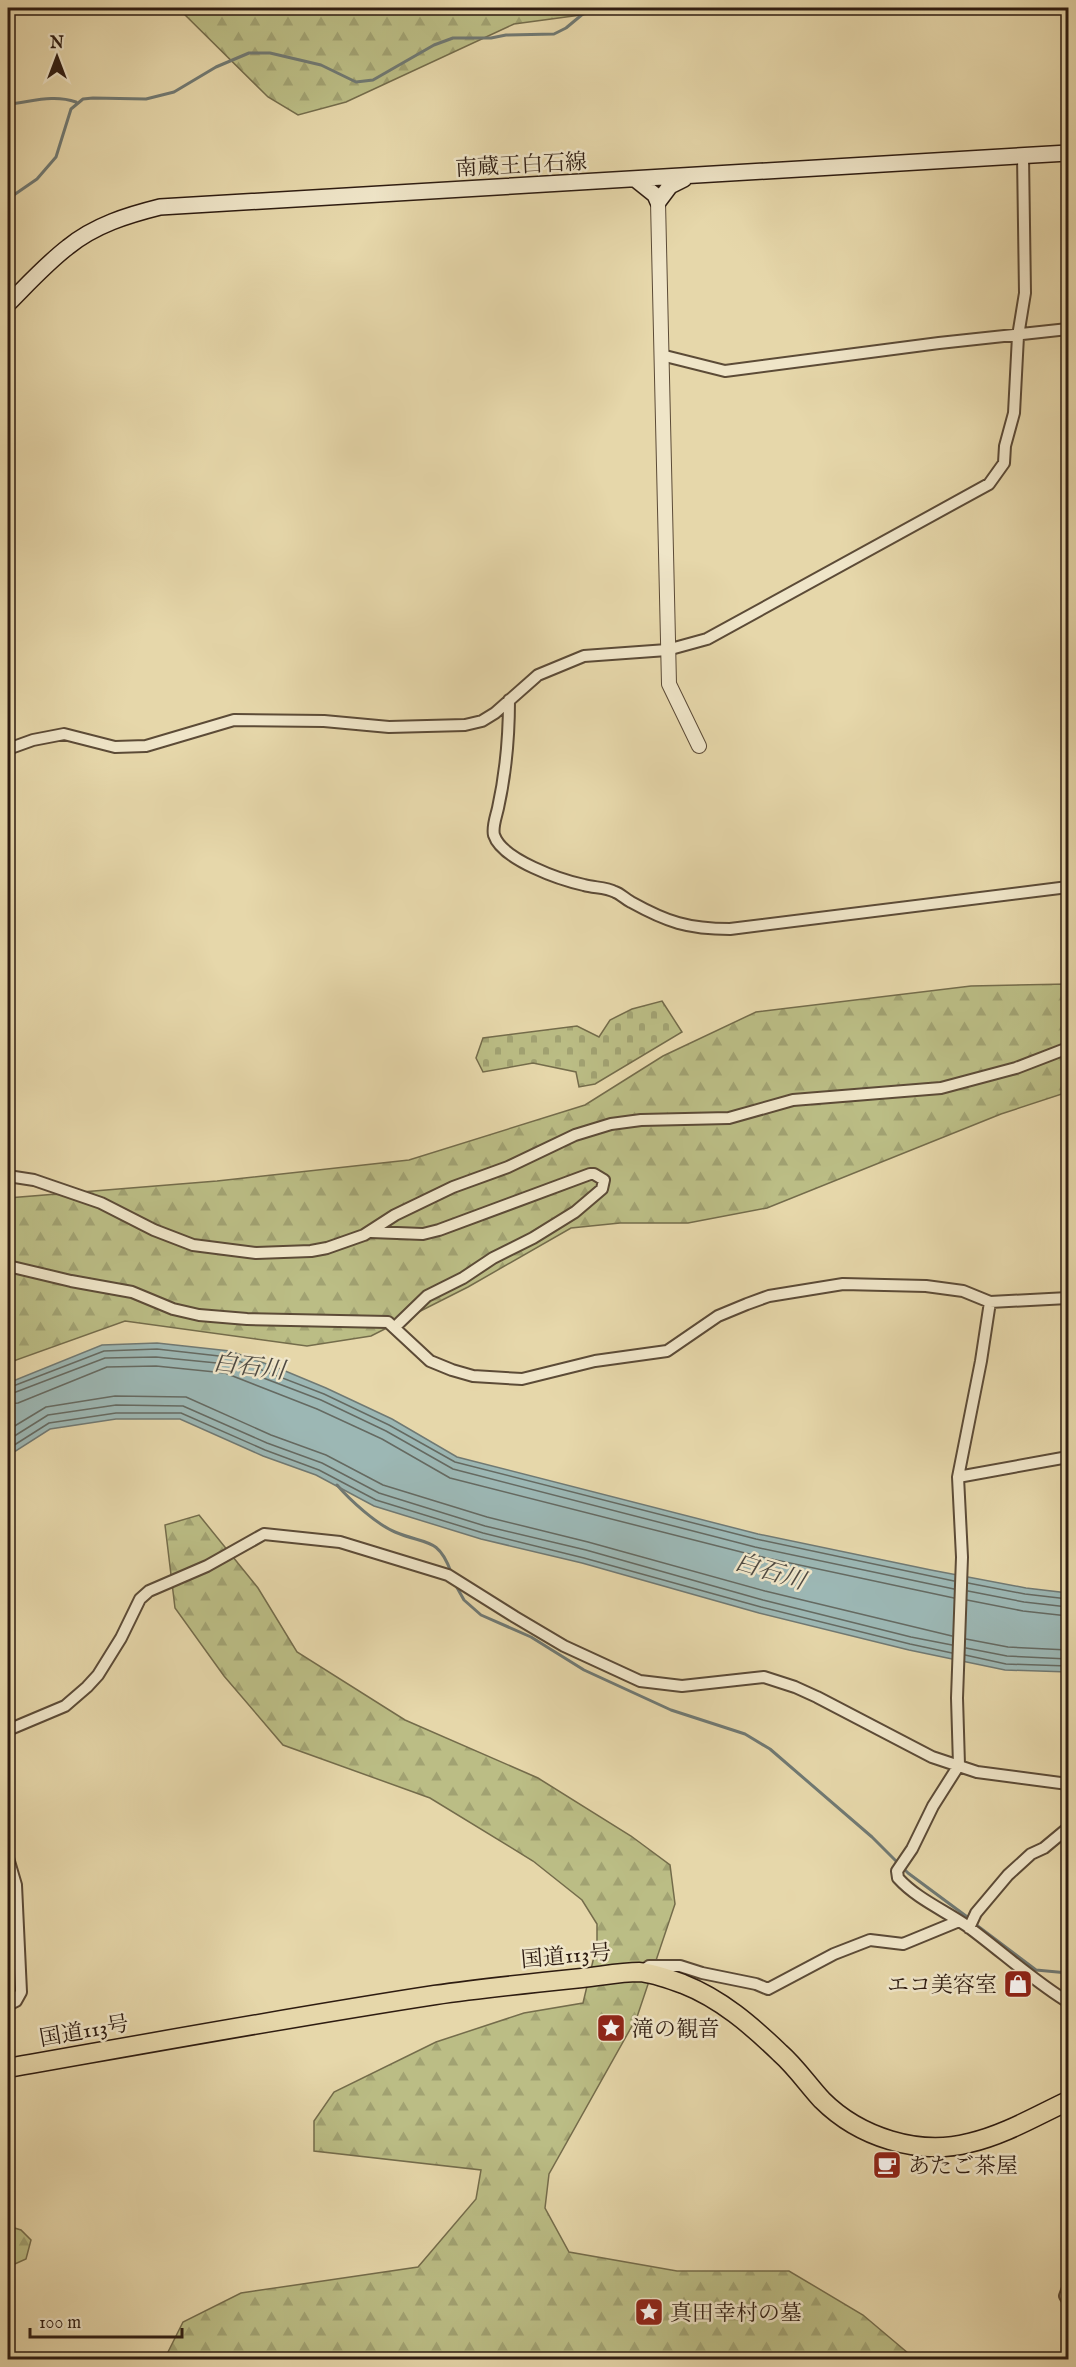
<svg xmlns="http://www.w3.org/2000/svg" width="1076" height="2367" font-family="'IM FELL English','Noto Serif JP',serif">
	<defs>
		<pattern id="forest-firs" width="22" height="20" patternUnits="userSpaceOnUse" patternTransform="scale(1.5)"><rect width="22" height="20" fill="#bbbd85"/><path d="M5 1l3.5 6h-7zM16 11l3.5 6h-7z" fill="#a1a272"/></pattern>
		<pattern id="cemetery-stones" width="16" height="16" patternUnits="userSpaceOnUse" patternTransform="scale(1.5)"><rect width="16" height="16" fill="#bbbd85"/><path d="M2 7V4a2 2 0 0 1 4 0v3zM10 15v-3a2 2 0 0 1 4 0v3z" fill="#a1a272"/></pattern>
	</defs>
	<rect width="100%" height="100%" fill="#e6d7aa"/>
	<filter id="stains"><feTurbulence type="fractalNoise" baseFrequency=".00333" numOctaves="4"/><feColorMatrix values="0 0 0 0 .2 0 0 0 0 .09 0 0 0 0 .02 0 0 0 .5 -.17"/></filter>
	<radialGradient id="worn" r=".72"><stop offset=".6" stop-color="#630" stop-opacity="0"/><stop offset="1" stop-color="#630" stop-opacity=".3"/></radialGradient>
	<path fill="url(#forest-firs)" stroke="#746c4b" stroke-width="1.5" d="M178,8h455l-119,16 -168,78 -48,13 -30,-18z
		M1068,984v108l-67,22 -234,94 -79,15h-68l-49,5 -103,59 -97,49 -64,10 -182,-25 -117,42v-165l209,-17 192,-21 176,-55 78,-49 93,-44 215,-26z
		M199,1515l59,73 39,64 108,68 133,58 93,58 39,29 5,39 -38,113 -88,157 -4,34 24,44 108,19h112l74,44 52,44 -751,1 19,-38 58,-29 177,-26 58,-68 5,-29 -167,-19v-30l20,-29 102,-50 88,-29 59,-10 14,-59v-20l-15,-24 -49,-39 -103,-63 -147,-53 -59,-69 -49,-68 -10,-83z
		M8,2226l13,4 10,10 -5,19 -18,8z"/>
	<path fill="url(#cemetery-stones)" stroke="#746c4b" stroke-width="1.5" d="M662,1001l20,31 -87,52 -16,3 -3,-15 -43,-9 -50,9 -7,-14 7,-20 94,-12 22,11 11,-17 22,-11z"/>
	<path fill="#9cb7b4" stroke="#707973" stroke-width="1.5" d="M157,1343l73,8 48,17 48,20 66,31 65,38 301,77 173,36 95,18 42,5v79l-63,-2 -96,-20 -150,-37 -177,-50 -101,-24 -107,-33 -58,-31 -53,-19 -83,-37h-64l-66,10 -42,27v-73l94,-38z"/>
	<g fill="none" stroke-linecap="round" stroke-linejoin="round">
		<path stroke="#656a62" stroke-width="1.5" d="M8,1388l96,-37 53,-2 71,8 96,37 65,31 66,37 301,77 198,42
			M8,1395l97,-37 51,-1 71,7 94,36 65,31 67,38 302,78 199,42
			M8,1404l10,-1 89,-36 49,-1 69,7 92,36 65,30 68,39 303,77 201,43
			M8,1430l38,-23 69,-11 71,1 85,38 55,20 57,30 104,32 101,25 177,49 187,45
			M8,1440l40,-25 68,-10 67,1 84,37 55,20 57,30 106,33 101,24 177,50 148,37 41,8
			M8,1449l41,-26 67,-10h65l84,37 54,20 57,30 107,33 101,25 177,49 149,37 42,9
			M968,1583l57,11 43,5
			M968,1591l56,11 44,5
			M967,1600l56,11 45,5
			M966,1639l42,8 60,3
			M966,1648l41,8 61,3
			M965,1655l41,9 62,2"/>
		<path stroke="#707973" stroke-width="3" d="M8,104c23,-2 45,-10 68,-2
			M8,199l29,-20 19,-22 15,-48 12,-10 10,-1 53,1 28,-7 42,-25 33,-14h21l51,12 35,17 17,-2 61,-35 19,-7h38l15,-3 48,-1 12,-6 24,-20
			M337,1485c13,15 39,39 58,47 30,13 43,4 56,40
			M455,1584l9,16 17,15 50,22 53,33 87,40 74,24 25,15 102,88 36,36 62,46
			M975,1924l61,46 32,3"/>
		<g stroke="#5c4b37" stroke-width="14">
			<path id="minor" d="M661,355l64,16 214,-28 129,-14
				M509,700c0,36 -3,72 -11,108 -2,9 -6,19 -4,27 8,25 67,45 90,50 10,3 22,2 31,7 6,2 10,7 16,10 36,20 57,27 99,27l338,-42
				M8,749l25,-9 31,-6 51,13 31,-1 88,-26 90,1 65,6 76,-2 17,-4 13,-8 43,-38 46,-19 83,-6 40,-11 282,-155 15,-21 1,-17 9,-33 4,-77 7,-43 -2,-137
				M8,1176l26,4 67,23 53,27 39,15 63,8 55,-2 16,-3 37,-13 31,-20 58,-28 55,-20 67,-32 36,-11 30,-4 88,-2 64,-18 148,-12 75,-20 52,-20
				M371,1232l52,2 16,-4 151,-56h4l10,6 -2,9 -27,23 -42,26 -40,20 -30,20 -36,18 -32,31
				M8,1266l63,15 61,11 41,17 26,6 48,4 141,3 42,39 22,9 21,6 49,3 73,-18 72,-10 51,-35 29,-12 22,-8 74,-12 83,2 37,5 27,11 78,-4
				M990,1302l-9,59 -23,116 4,80 -5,141 2,67 -26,41 -21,43 -15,22 1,7c19,21 46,32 69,48 34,25 65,54 101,76
				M958,1477l110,-20
				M8,1730l57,-24 22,-19 11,-12 23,-37 19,-39 9,-8 58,-25 57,-32 76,8 108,33 67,42 49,29 76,35 42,5 82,-9 31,10 22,10 115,60 45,15 91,12
				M8,1858l8,27 5,107 -5,9 -8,4
				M969,1928l7,-15 32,-38 23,-21 13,-6 24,-20
				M645,1969l4,-3h31l22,7 54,11 12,5 66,-35 36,-14 33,4 56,-23
				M1068,2288l-3,8 3,5"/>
		</g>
		<g stroke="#5c4b37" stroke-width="16">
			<path id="tertiary" d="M658,202l11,482 30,62"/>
		</g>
		<g stroke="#2e1c11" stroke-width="18">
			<path id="secondary" d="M635,179l20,16 3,7 12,-16 14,-7
				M8,304c19,-19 38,-40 60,-57 27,-22 60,-32 92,-40l908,-54"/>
		</g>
		<g stroke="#2e1c11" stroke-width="21">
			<path id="trunk" d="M8,2068c142,-25 284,-51 427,-73 49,-7 98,-12 147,-17 19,-2 39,-6 57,-6 15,1 30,7 44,12 38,15 68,41 97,69 16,14 28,32 42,47 37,37 96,56 147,43 35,-8 67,-27 99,-42"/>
		</g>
		<use href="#minor" stroke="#efe5c8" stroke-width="10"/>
		<use href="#tertiary" stroke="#efe5c8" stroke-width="14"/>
		<use href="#secondary" stroke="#efe5c8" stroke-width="15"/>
		<use href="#trunk" stroke="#e6d7aa" stroke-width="18"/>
	</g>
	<defs>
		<g id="shop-square" transform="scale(1.5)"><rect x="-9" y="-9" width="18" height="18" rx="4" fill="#8f2418" stroke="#efe5c8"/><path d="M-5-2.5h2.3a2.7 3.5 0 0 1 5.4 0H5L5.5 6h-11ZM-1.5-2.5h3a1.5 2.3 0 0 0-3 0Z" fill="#fff"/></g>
		<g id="sight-square" transform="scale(1.5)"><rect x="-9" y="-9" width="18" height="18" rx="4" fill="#8f2418" stroke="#efe5c8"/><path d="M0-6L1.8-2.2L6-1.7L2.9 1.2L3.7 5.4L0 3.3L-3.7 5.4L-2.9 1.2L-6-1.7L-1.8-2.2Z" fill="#fff"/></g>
		<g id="cafe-square" transform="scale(1.5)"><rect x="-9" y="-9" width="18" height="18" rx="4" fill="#8f2418" stroke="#efe5c8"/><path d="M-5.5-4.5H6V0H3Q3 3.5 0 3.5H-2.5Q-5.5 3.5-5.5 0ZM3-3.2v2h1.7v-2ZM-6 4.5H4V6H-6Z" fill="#fff"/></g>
	</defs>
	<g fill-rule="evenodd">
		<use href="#shop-square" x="1018" y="1984"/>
		<use href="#sight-square" x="611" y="2028"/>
		<use href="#cafe-square" x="887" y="2165"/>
		<use href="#sight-square" x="649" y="2312"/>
	</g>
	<g text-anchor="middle" stroke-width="5" stroke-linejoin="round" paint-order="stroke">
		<g font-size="22" fill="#2e1c11" stroke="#efe5c8">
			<text transform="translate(521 164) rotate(-3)" y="8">南蔵王白石線</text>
			<text transform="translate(566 1955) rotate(-5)" y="8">国道113号</text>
			<text transform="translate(84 2030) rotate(-10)" y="8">国道113号</text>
		</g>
		<g font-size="22" fill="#2e1c11" stroke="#efe5c8" text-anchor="start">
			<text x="997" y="1992" text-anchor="end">エコ美容室</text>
			<text x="632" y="2036">滝の観音</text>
			<text x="908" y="2173">あたご茶屋</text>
			<text x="670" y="2320">真田幸村の墓</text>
		</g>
		<g font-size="24" font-style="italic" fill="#4f4a42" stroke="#efe5c8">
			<text transform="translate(249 1366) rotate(7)" y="8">白石川</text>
			<text transform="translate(770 1571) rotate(17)" y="8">白石川</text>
		</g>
	</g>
	<rect width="1076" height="2367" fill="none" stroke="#e6d7aa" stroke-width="30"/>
	<rect x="9" y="9" width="1058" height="2349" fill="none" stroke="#2e1c11" stroke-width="3"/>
	<rect x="15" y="15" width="1046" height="2337" fill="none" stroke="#2e1c11" stroke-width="1.5"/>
	<g transform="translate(57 57)" stroke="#efe5c8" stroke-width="4.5" paint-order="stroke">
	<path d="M0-4.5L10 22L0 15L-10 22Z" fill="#2e1c11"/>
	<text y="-9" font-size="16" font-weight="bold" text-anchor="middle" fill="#2e1c11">N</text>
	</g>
	<path d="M30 2328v9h152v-9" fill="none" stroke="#2e1c11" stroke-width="3"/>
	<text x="39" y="2328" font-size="18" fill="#2e1c11" stroke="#efe5c8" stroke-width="4.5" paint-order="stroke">100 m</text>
	<rect width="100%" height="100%" filter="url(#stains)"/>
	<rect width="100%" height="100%" fill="url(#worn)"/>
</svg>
